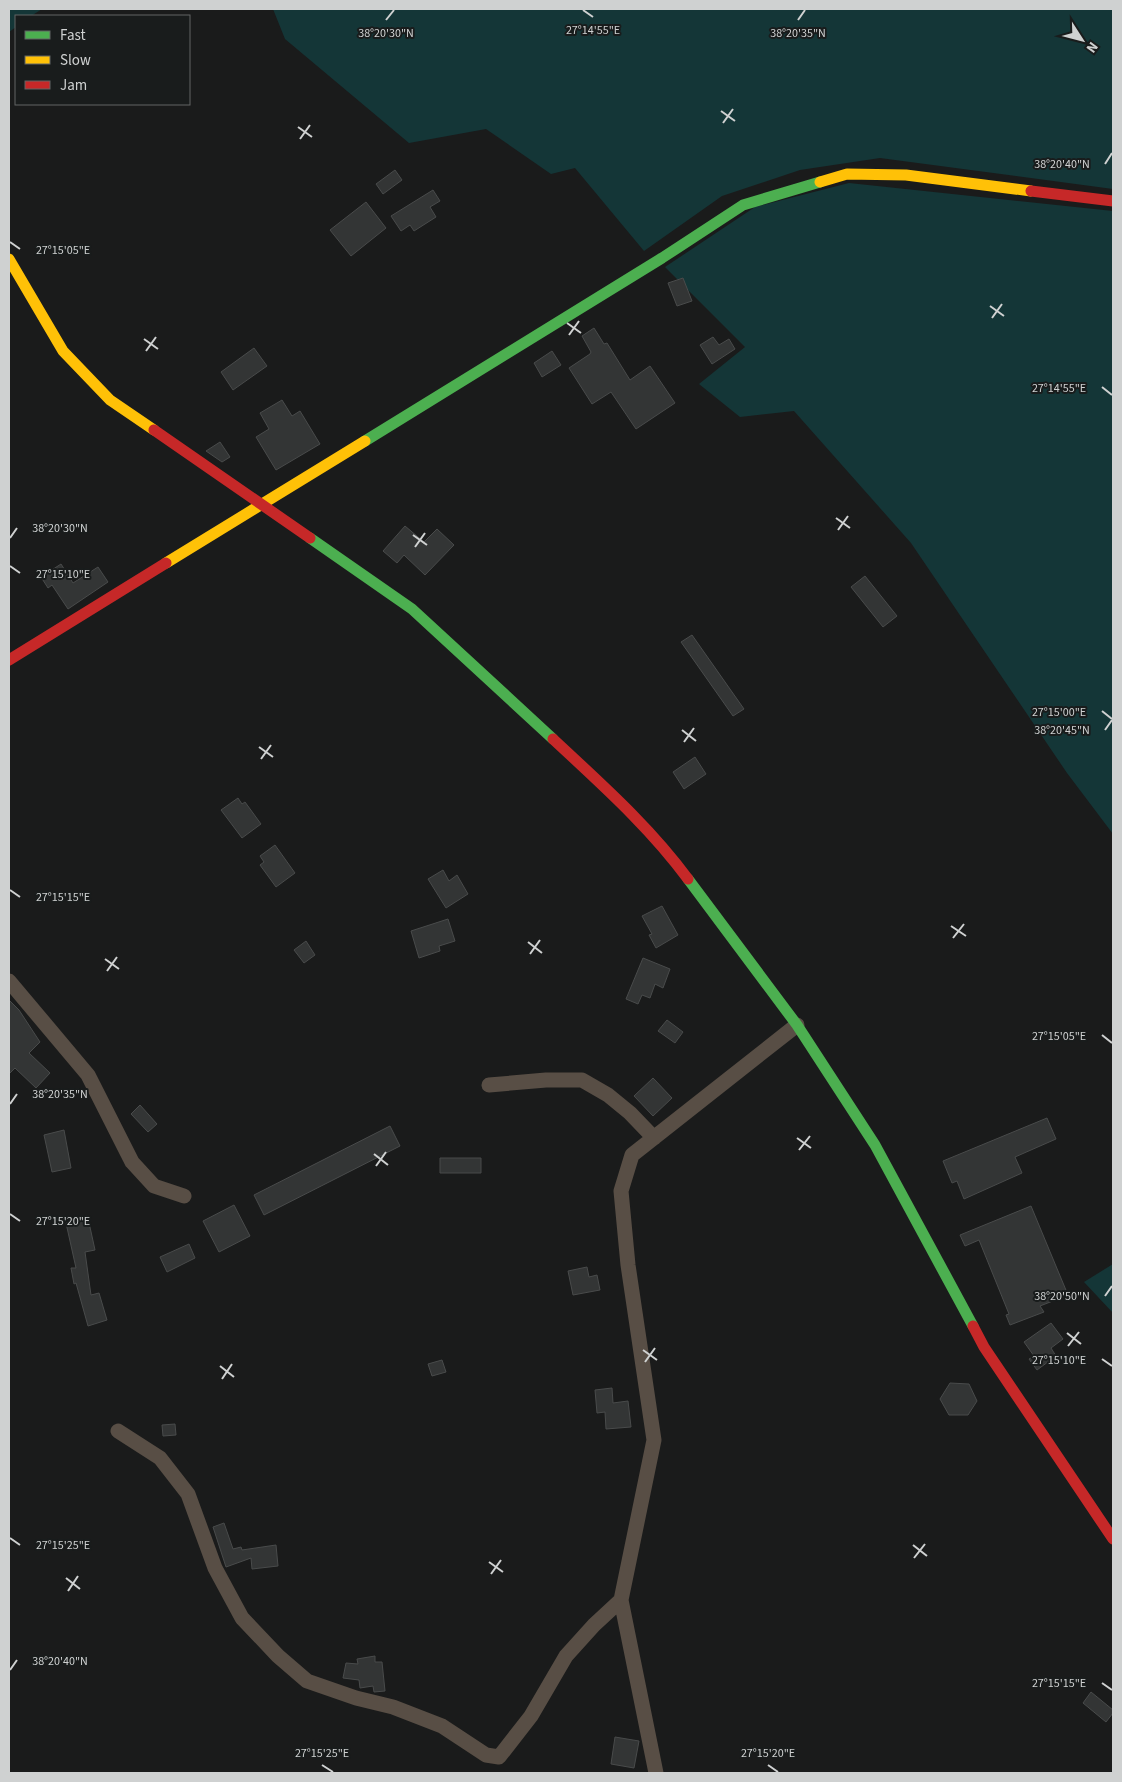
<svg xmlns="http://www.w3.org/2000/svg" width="1122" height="1782" font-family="'Source Sans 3',sans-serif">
	<rect width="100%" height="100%" fill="#1a1b1b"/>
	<path fill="#143637" d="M9,9h33l-11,7h-15v11l-7,5z
		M273,9h840v180l-233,-31 -80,12 -78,26 -78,55 -69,-83 -24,6 -65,-45 -77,14 -124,-104z
		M849,183l264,28v623l-46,-61 -156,-230 -117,-132 -54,6 -41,-33 46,-37 -80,-80 90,-60z
		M1113,1264v49l-29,-31z"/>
	<path fill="#333535" stroke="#494b4b" d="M395,170l7,10 -19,14 -7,-10z
		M433,190l7,11 -10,6 6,10 -22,14 -4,-6 -9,6 -10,-15z
		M366,202l20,26 -35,28 -21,-26z
		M683,278l9,23 -15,5 -9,-23z
		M594,328l10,16 3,-1 23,37 20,-14 25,37 -39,26 -25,-37 -19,12 -23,-36 21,-14 1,-2 -9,-16z
		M713,337l6,8 10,-6 6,10 -23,15 -12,-19z
		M254,348l13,18 -34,24 -12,-18z
		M552,351l9,14 -19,12 -8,-14z
		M282,400l10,16 8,-5 20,33 -44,26 -20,-33 13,-8 -9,-16z
		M220,442l10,15 -8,5 -16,-11z
		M405,526l19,16 13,-13 17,16 -29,30 -21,-20 -7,8 -14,-12z
		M61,564l12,19 25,-16 10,15 -40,27 -16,-24 -4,3 -7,-11z
		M865,576l32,40 -14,11 -32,-40z
		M692,635l52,74 -11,7 -52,-74z
		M695,757l11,17 -22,15 -11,-17z
		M238,798l4,6 3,-2 16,22 -19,14 -21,-28z
		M275,845l20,28 -19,14 -16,-22 4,-3 -4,-6z
		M443,870l6,11 8,-6 11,19 -22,14 -18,-29z
		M662,906l16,29 -22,13 -7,-13 3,-1 -10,-18z
		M448,919l7,22 -16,5 1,5 -21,7 -8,-27z
		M306,941l9,14 -11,8 -10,-13z
		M643,958l27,11 -7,19 -8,-4 -5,14 -8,-3 -4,9 -12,-5z
		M9,1000l10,10 21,32 -11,11 21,20 -14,15 -21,-20 -6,6z
		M667,1020l16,12 -8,11 -17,-12z
		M653,1078l19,20 -19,18 -19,-20z
		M140,1105l17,19 -9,8 -17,-18z
		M1047,1118l9,21 -41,18 7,16 -58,26 -7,-18 -5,2 -9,-22z
		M390,1126l10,20 -136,69 -10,-20z
		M64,1130l7,38 -19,4 -8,-37z
		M440,1158h41v15h-41z
		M234,1205l16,31 -31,16 -16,-31z
		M1031,1206l37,89 -28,11 4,6 -34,13 -4,-10 3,-1 -30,-74 -14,6 -5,-11z
		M88,1218l7,32 -10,2 6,43 8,-2 8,27 -19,6 -12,-43 -2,1 -3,-16h5l-10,-45z
		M189,1244l6,14 -28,14 -7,-15z
		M587,1267l2,10 8,-2 3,15 -27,5 -5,-24z
		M1051,1323l12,16 -12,9 5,8 -19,14 -8,-11 5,-3 -10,-14z
		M442,1360l4,12 -14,4 -4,-12z
		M950,1383l19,1 8,17 -9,14h-19l-9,-16z
		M612,1388l1,15 15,-2 3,26 -25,2 -1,-17 -8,1 -2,-23z
		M175,1424l1,11 -13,1 -1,-11z
		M224,1523l9,26 8,-2 1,3 34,-5 2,21 -26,3 -1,-11 -25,9 -13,-40z
		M375,1656v6h7l3,29 -11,1 -1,-6 -13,2 -1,-8 -16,-2 3,-15 12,1 -1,-5z
		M1091,1692l22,18v3l-7,9 -23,-19z
		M615,1737l24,4 -5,27 -23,-4z"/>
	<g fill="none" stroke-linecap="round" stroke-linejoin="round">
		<path stroke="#584e45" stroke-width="15" d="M9,981l79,94 44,87 22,24 30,10
			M489,1085l57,-5h36l26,15 22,18 24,25
			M118,1431l42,27 28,36 27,74 27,50 36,38 29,25 49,17 37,9 49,19 44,29 13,2 32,-41 35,-60 28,-31 27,-25
			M656,1773l-35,-173 33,-160 -26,-175 -7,-74 11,-36 165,-130"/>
		<path stroke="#4caf50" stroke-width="11" d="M365,441l297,-183 81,-53 77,-23
			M310,538l102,71 141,130
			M688,879l109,146 78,120 98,181"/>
		<path stroke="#ffc107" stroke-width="11" d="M820,182l27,-8 59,1 125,16
			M9,259l54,92 47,49 44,30
			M166,563l199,-122"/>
		<path stroke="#c62828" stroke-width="11" d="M1031,191l82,10
			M154,430l156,108
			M9,660l157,-97
			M553,739c47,44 96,87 135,140
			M973,1326l11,21 129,192"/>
	</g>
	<path fill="none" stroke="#cfd1d1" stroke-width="2" d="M583,10l10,7M386,20l8,-10M798,20l7,-10M721,111l14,10M723,123l10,-14M298,127l14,10M300,139l10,-14M1105,164l7,-11M10,242l10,7M990,306l14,10M992,318l10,-14M567,323l14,10M569,335l10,-14M144,339l14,10M146,351l10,-14M1102,387l10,8M836,518l14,10M838,530l10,-14M413,535l14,10M10,538l7,-10M415,547l10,-14M10,566l10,7M1102,711l10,8M682,730l14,11M1105,730l7,-10M684,742l10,-14M259,747l14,10M261,759l10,-14M10,890l10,7M951,926l15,10M953,938l11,-14M528,942l14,11M530,954l10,-14M105,959l14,10M107,971l10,-14M1102,1035l10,8M10,1104l7,-10M797,1138l14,10M799,1150l11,-14M374,1154l14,11M376,1166l10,-14M10,1214l10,7M1105,1296l7,-10M1067,1333l14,11M1068,1346l11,-14M643,1350l14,10M1102,1359l10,7M645,1362l10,-14M220,1366l14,11M222,1379l10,-15M10,1538l10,7M913,1545l14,11M914,1558l11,-14M489,1562l14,10M491,1574l10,-14M66,1578l14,11M68,1591l10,-15M10,1670l7,-10M1102,1683l10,7M322,1765l11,7M768,1765l10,7"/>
	<g font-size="12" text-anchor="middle" fill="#cfd1d1" stroke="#191c1c" stroke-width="4" stroke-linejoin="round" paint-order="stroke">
		<text x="593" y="34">27°14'55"E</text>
		<text x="798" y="37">38°20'35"N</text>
		<text x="386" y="37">38°20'30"N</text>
		<text x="1062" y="168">38°20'40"N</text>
		<text x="63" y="254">27°15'05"E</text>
		<text x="1059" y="392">27°14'55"E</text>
		<text x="60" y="532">38°20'30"N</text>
		<text x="63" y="578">27°15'10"E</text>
		<text x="1059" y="716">27°15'00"E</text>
		<text x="1062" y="734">38°20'45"N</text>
		<text x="63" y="901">27°15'15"E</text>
		<text x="1059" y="1040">27°15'05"E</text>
		<text x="60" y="1098">38°20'35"N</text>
		<text x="63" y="1225">27°15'20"E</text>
		<text x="1062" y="1300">38°20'50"N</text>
		<text x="1059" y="1364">27°15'10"E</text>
		<text x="63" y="1549">27°15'25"E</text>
		<text x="60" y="1665">38°20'40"N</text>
		<text x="1059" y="1687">27°15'15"E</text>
		<text x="322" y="1757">27°15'25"E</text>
		<text x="768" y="1757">27°15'20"E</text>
	</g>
	<rect width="1122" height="1782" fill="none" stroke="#cfd1d1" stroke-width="20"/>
	<rect x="15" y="15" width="175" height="90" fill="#191c1c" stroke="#626464"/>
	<rect x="25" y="31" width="25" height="8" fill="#4caf50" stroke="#626464"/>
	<text x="60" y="40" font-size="15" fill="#cfd1d1">Fast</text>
	<rect x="25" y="56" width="25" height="8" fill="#ffc107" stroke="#626464"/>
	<text x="60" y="65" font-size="15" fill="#cfd1d1">Slow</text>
	<rect x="25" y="81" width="25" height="8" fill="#c62828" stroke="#626464"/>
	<text x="60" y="90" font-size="15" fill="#cfd1d1">Jam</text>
	<g transform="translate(1082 40) rotate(126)" stroke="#191c1c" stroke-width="4" paint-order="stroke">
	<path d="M0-4L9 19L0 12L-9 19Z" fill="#cfd1d1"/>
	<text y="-8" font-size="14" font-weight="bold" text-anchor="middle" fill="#cfd1d1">N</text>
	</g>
</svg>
